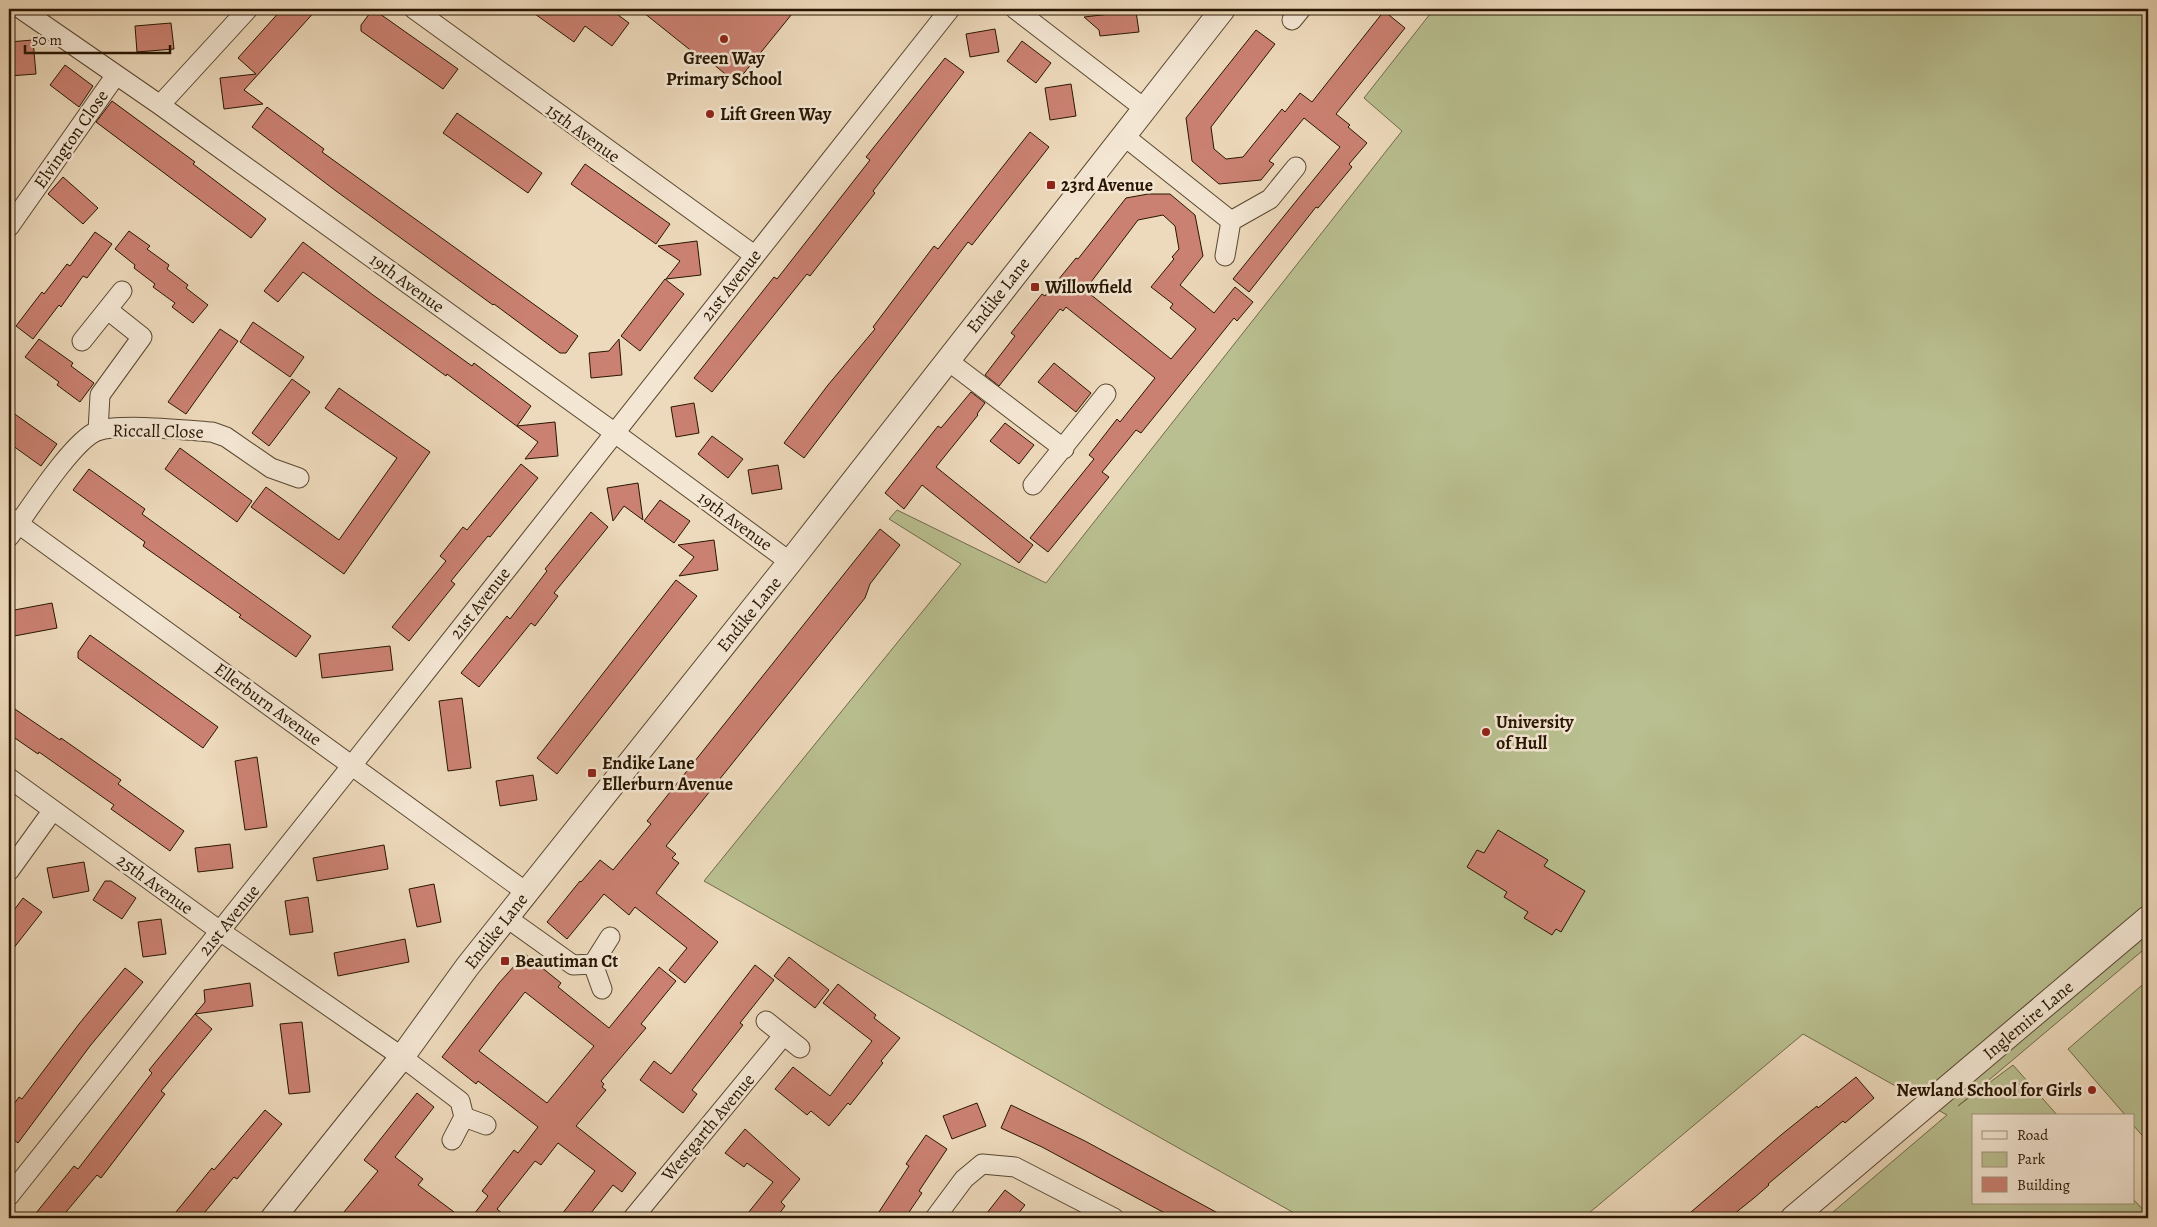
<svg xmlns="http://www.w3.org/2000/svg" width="2157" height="1227" font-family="Alegreya,serif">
	<rect width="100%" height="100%" fill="#edd9bb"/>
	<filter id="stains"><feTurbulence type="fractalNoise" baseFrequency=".004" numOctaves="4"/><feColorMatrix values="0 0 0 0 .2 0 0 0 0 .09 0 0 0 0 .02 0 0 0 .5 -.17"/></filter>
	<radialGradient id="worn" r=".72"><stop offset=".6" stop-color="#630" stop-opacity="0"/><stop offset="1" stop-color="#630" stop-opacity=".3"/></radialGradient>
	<path fill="#b9bf90" stroke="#706a48" d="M1434,9h714v937l-190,160 55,-41 45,51h-85v87h160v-4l15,16v3h-322l121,-103 -144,-81 -220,184h-280l-599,-337 257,-317 -72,-45 8,-9 149,73 356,-452 -38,-33z
		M2148,980v162l-15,-17v-9h-7l-58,-67z"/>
	<path fill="#cb8172" stroke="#281601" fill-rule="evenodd" d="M282,9h35l-73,81 19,14 -39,5 -4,-31 36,-4 -18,-16z
		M373,9l85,60 -15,20 -82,-58v-6z
		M528,9h82l19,14 -17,23 -27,-20 -11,16z
		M639,9h157l-60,74 -30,-25 -2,3z
		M1136,11l3,21 -39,4 -1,-6 -15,-13z
		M1384,11l21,17 -69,86 14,11 -2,2 19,16 -18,21 3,3 -34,41 -2,-1 -67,85 -16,-13 107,-132 -36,-29 -35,43 5,3 -13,16 -42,4 -27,-23 -6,-43 70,-88 19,14 -64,83 3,22 12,10 17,-2 39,-48 3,3 15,-19 12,9z
		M171,23l3,26 -37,3 -2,-26z
		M995,29l4,23 -29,5 -4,-23z
		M33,40l3,34 -27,2v-34z
		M1022,41l29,22 -15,20 -29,-22z
		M945,58l19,14 -91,119 2,2 -65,83 -3,-2 -95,118 -18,-14 80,-101 3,2 93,-119 -4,-3z
		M65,65l28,21 -14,21 -29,-22z
		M1071,84l5,32 -26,4 -5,-32z
		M112,101l83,61 -2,2 73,55 -15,19 -155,-116z
		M267,107l57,42 -2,3 256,184 -12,17h-6l-66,-49 -1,1 -157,-114 -84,-64z
		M457,113l85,60 -14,20 -85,-60z
		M1030,132l19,15 -77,98 -4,-3 -164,216 -20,-15 44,-58 47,-56 -2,-2 61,-81 4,3z
		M585,164l85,60 -14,20 -85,-60z
		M63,177l35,31 -15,16 -35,-30z
		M1148,194h22l25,21 8,41 -23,29 34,28 21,-26 18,15 -16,19 -3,-3 -93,115 -5,-3 -34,42 7,5 -61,75 -18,-14 64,-79 -5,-4 28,-36 3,3 35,-44 -89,-71 -3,4 -3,-2 -61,77 -14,-11 30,-39 -4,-3 31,-39 3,2 31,-38 2,1 48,-61zM1163,215l12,11 4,23 -7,8 2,2 -23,28 22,17 -3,4 26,21 -25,30 -86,-69 53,-70z
		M129,231l21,15 -3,3 22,16 -2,4 21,16 -2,3 22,17 -15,18 -21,-16 3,-4 -22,-16 2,-3 -21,-16 1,-3 -20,-16z
		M95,232l17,12 -25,34 -4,-2 -22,31 -2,-2 -26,34 -17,-13 26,-34 2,2 23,-30 3,2z
		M697,241l4,34 -35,4 14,-18 -22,-15z
		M303,242l70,53 99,71 2,-3 57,43 -14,20 38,-4 3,34 -33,3 13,-17 -91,-68 -1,2 -143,-104 -25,30 -14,-11z
		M665,279l19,15 -44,57 -19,-15z
		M253,322l51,35 -14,20 -50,-35z
		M220,329l18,12 -52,73 -18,-12z
		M39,339l34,24 -2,3 23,17 -14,19 -23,-17 2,-3 -34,-25z
		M619,339l3,36 -31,3 -2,-25 20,-2z
		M1054,363l37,30 -15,19 -38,-30z
		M292,379l18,13 -41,54 -17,-13z
		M339,388l91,64 -86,122 -93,-67 15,-20 73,53 58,-82 -72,-50z
		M971,392l14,11 -8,11 1,1 -42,52 97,78 -14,18 -97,-78 -18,24 -19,-16 53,-67 3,2z
		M694,403l5,30 -23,4 -5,-30z
		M9,410l48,34 -16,22 -32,-23z
		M1005,423l29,22 -15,19 -29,-23z
		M712,436l31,23 -15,19 -30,-24z
		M180,448l72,53 -15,21 -72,-53z
		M521,464l17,14 -48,59 -2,-1 -37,45 4,3 -46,57 -17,-14 54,-66 -6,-5 23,-29 4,3z
		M778,465l4,24 -30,5 -4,-24z
		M89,469l56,40 -3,5 169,122 -15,21 -57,-40 2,-2 -98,-69 2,-4 -72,-52z
		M638,483l5,37 -19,-14 -11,15 -6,-33z
		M660,500l30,21 -16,22 -30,-22z
		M591,512l17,15 -54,66 4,3 -23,30 -4,-3 -52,64 -18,-14 46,-57 3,3 37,-48 -2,-2z
		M880,529l20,16 -30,39 -5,14 -199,248 10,8 -4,4 7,5 -23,30 62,49 -33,41 -16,-13 18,-22 -52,-41 -6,8 -25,-21 -37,45 -20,-17 33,-41 1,1 19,-22 13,10 38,-46 -4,-3z
		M714,540l4,30 -39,6 15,-19 -16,-12z
		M676,580l21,16 -140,178 -20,-16z
		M52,603l5,25 -48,9v-26z
		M90,635l128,92 -15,21 -125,-90v-6z
		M390,646l3,24 -71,8 -3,-24z
		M462,698l9,70 -23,3 -9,-70z
		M9,705l51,35 1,-2 60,42 -3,4 66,47 -14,20 -59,-42 3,-4 -75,-53 -1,2 -29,-20z
		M257,757l10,70 -22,3 -10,-69z
		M533,775l4,25 -37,6 -4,-25z
		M1498,830l50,30 -4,6 41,25 -24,41 -5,-3 -4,6 -28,-17 4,-6 -24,-15 3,-5 -40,-25 10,-17 7,3z
		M230,844l3,24 -35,4 -3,-24z
		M384,845l4,24 -71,12 -4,-23z
		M84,862l5,29 -36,7 -6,-30z
		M105,881h6l25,17 -14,21 -29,-19z
		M434,884l7,38 -24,5 -8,-38z
		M308,897l5,35 -23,3 -5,-34z
		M23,898l19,14 -33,42v-37z
		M161,919l5,35 -23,3 -5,-35z
		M405,939l4,23 -71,14 -4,-23z
		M525,954l36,29 -3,4 51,41 50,-61 17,14 -35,43 5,4 -45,53 3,3 -2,3 4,3 -30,36 60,47 -14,19 -9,-7 -26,33h-28l36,-47 -37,-28 -17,22 -6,-4 -38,48 11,9h-37l17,-22 -6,-5 32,-41 4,3 20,-26 -60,-46 -2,3 -34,-27 57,-74zM525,992l69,54 -47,57 -68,-52z
		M789,957l40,33 -14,18 -41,-32z
		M755,965l19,15 -34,43 3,2 -51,65 5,4 -14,19 -43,-33 14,-19 17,13z
		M125,968l18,14 -53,64 -72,97 -9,-7v-25l10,-14 3,2 57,-75z
		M250,983l3,23 -58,8 10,-12 -1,-12z
		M838,984l38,31 -2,3 26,20 -19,23 2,2 -33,42 -2,-2 -19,23 -18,-15 -4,4 -32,-26 18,-22 37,29 42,-55 -49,-38z
		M195,1014l17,15 -51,62 4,3 -64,84 -4,-3 -36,43h-29l42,-52 4,3 74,-96 -3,-3z
		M302,1022l8,70 -21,2 -9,-70z
		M1856,1077l18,21 -29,25 -2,-2 -75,63 1,1 -15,13 -25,20h-45l97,-83 36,-29 1,2z
		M417,1093l17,14 -39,50 28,22 -5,6 44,33h-123l39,-47 -14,-11z
		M977,1103l9,23 -34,13 -9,-23z
		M1011,1105l74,36 142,77h-53l-132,-71 -41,-19z
		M265,1110l17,14 -45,55 -3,-2 -34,41h-29l41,-50 2,2z
		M745,1129l55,50 -19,23 4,4 -9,12h-32l29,-36 -26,-19 -3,4 -19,-14z
		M926,1135l21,14 -28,42 3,2 -17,25h-30l34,-52 -3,-2z
		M1005,1190l20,15 -10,13h-32z"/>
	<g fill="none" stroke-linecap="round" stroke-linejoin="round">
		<g stroke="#594730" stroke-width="21">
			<path id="minor" d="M21,9l139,96 455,328 175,129
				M414,9l340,246
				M1015,9l130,100
				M1292,20l9,-11
				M160,105l88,-96
				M1124,136l107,85
				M9,227l107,-152
				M1225,256l6,-35 39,-22 26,-32
				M82,341l40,-50
				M947,360l117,89
				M98,431l2,-36 42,-58 -34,-27
				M1033,485l73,-91
				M9,517l517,375
				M9,537c18,-24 63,-96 88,-106 23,-8 88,-1 115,1l14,5 45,31 28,10
				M9,778l211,153 182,126 58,44 4,16
				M9,871l44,-61
				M507,918l66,47 20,-1
				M602,989l-9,-25 17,-27
				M766,1021l34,27
				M452,1140l12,-23 22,8
				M9,1196l344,-432 597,-755
				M633,1218l150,-182
				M935,1218l29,-39 18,-15 33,3 99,51"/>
		</g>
		<g stroke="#594730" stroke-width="26">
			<path id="tertiary" d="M273,1218l129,-161 65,-90 323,-405 433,-553
				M1793,1218l355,-300"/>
		</g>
		<use href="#minor" stroke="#f3e6d3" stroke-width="19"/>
		<use href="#tertiary" stroke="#f3e6d3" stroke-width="24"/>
	</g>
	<g fill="#8f2418" stroke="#f3e6d3" stroke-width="2">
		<circle cx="724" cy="39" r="5"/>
		<circle cx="710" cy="114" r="5"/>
		<rect x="1046" y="180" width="10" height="10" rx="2.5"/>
		<rect x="1030" y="282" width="10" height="10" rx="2.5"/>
		<circle cx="1486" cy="732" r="5"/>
		<rect x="587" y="768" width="10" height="10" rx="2.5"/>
		<rect x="500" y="956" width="10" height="10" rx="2.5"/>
		<circle cx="2092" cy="1090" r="5"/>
	</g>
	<g text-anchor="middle" stroke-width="5" stroke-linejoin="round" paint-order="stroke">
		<g font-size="18" font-weight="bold" fill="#281601" stroke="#f3e6d3" text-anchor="start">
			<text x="724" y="64" text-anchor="middle">Green Way<tspan x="724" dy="21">Primary School</tspan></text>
			<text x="720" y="120">Lift Green Way</text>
			<text x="1061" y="191">23rd Avenue</text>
			<text x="1045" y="293">Willowfield</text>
			<text x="1496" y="728">University<tspan x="1496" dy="21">of Hull</tspan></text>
			<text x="602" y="769">Endike Lane<tspan x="602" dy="21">Ellerburn Avenue</tspan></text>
			<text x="515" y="967">Beautiman Ct</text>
			<text x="2082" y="1096" text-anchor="end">Newland School for Girls</text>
		</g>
		<g font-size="18" fill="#281601" stroke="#f3e6d3">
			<text transform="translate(583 133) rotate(36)" y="6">15th Avenue</text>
			<text transform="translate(71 139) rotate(-55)" y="6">Elvington Close</text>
			<text transform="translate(407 283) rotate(36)" y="6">19th Avenue</text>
			<text transform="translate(731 285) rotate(-52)" y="6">21st Avenue</text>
			<text transform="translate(998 295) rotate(-52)" y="6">Endike Lane</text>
			<text transform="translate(158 431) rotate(1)" y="6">Riccall Close</text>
			<text transform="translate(735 521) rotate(36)" y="6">19th Avenue</text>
			<text transform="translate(480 603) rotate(-52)" y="6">21st Avenue</text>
			<text transform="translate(749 614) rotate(-51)" y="6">Endike Lane</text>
			<text transform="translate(268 704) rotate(36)" y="6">Ellerburn Avenue</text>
			<text transform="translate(155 884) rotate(36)" y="6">25th Avenue</text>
			<text transform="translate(229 920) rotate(-51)" y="6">21st Avenue</text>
			<text transform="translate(496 931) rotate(-52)" y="6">Endike Lane</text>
			<text transform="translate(2028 1020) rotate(-40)" y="6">Inglemire Lane</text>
			<text transform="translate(708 1127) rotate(-50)" y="6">Westgarth Avenue</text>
		</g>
	</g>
	<rect width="2157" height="1227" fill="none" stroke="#edd9bb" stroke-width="30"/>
	<rect x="10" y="10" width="2137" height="1207" fill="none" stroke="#281601" stroke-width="2.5"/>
	<rect x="15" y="15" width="2127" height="1197" fill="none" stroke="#281601"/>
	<rect x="1972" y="1114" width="162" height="90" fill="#f3e6d3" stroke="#a2937f"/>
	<rect x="1982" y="1131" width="25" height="8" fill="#f3e6d3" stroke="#a2937f"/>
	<text x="2017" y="1140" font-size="15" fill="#281601">Road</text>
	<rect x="1982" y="1152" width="25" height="15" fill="#b9bf90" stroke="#a2937f"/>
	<text x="2017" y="1164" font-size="15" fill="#281601">Park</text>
	<rect x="1982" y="1177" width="25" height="15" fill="#cb8172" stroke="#a2937f"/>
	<text x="2017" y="1190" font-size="15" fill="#281601">Building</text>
	<path d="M25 45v8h145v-8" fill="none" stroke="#281601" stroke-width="2.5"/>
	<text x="32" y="45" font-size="15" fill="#281601" stroke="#f3e6d3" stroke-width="4" paint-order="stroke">50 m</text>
	<rect width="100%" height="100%" filter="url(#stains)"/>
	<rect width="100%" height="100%" fill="url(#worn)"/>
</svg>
